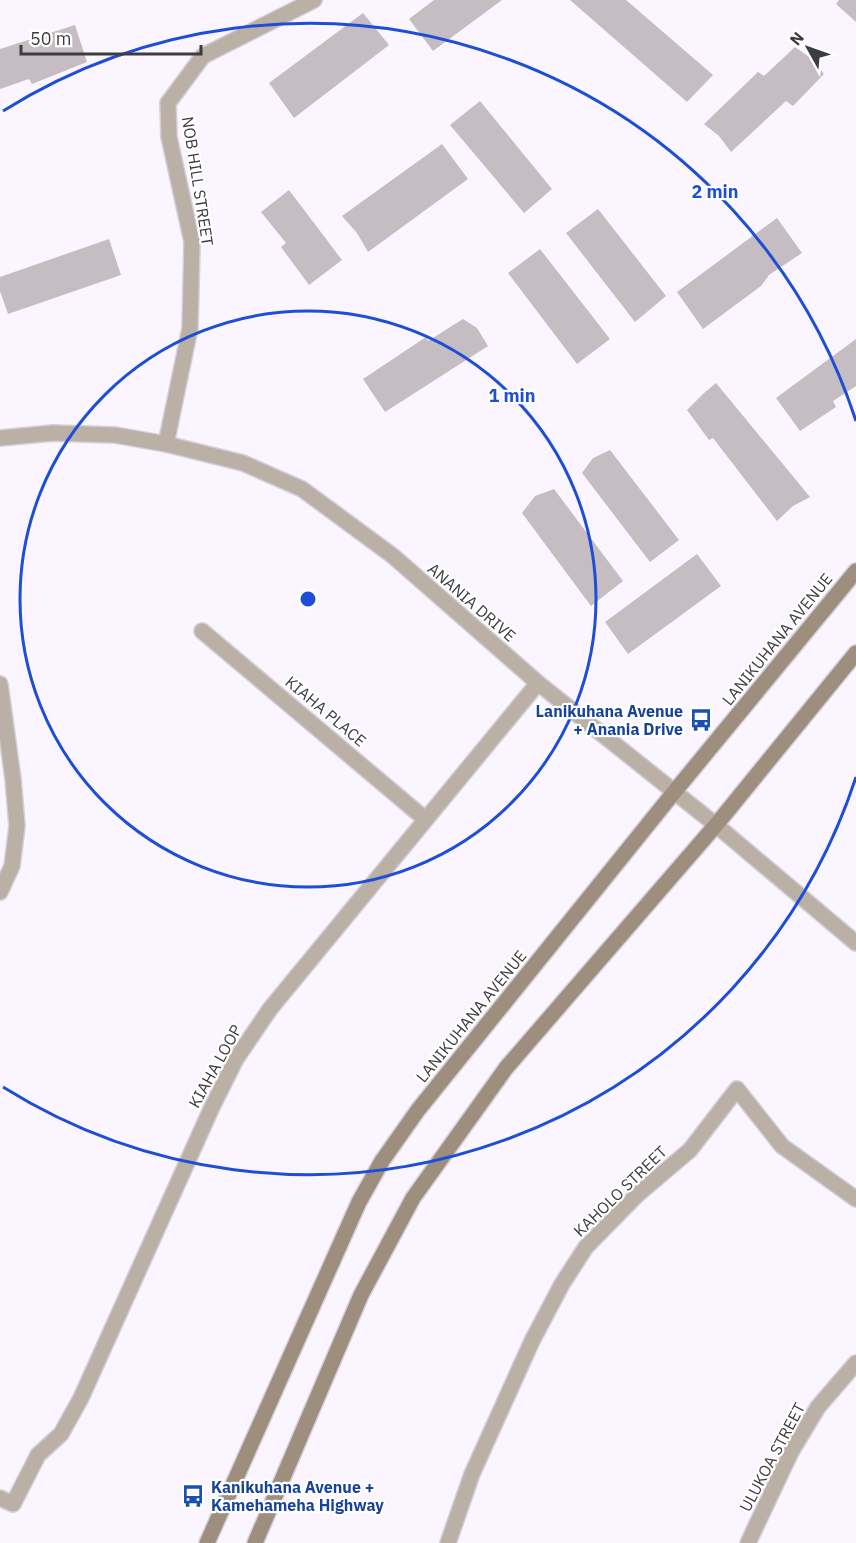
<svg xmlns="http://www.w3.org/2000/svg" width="856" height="1543" font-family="'IBM Plex Sans',sans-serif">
	<rect width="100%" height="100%" fill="#faf5ff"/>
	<path fill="#c6bdc3" d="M434,0h68l-69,51 -24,-32z
		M570,0h56l87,75 -26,27z
		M839,0h17v22l-20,-18z
		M363,13l26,32 -95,73 -25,-35z
		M75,25l12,37 -55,22 -3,-5 -29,10v-40z
		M795,47l17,12 12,15 -31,32 -7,-5 -55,51 -12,-16 -15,-12 54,-52 6,4z
		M480,101l72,88 -28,24 -74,-88z
		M442,144l26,35 -100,73 -11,-19 -15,-17z
		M289,190l53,70 -33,25 -28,-38 5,-4 -25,-31z
		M598,209l68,87 -31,26 -69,-89z
		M777,218l25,35 -33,22 -8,11 -58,43 -26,-37z
		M109,239l12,36 -113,39 -8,-23v-14z
		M540,249l70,90 -33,25 -69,-91z
		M463,319l14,9 11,18 -103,66 -22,-33 63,-42 2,4z
		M856,339v47l-23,15 3,6 -36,24 -24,-33z
		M716,383l94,114 -17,9 -16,15 -64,-83 -4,2 -22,-30 17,-17z
		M610,450l69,90 -29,22 -68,-89 11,-15z
		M554,489l69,92 -32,25 -69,-93 13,-17z
		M697,554l24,32 -93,68 -23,-32z"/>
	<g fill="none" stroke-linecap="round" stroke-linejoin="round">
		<g stroke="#d4d0d9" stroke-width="18">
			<path id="minor" d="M166,444l24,-116 2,-86 -23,-105 -1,-34 35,-47 111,-56
				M202,631l223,188
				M0,684l13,95 4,47 -5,40 -12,26
				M0,1498l13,6 25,-49 23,-21 20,-36 131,-291 24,-48 34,-50 268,-326
				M448,1543l24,-69 60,-133 30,-57 24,-37 51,-52 53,-45 47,-61 45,57 74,53
				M748,1543l43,-91 27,-45 38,-44"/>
		</g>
		<g stroke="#d4d0d9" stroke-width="18">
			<path id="tertiary" d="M0,438l53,-5 62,2 51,9 77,19 59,26 91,67 145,127 178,142 140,118"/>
		</g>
		<g stroke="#d4d0d9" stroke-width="18">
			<path id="secondary" d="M207,1543l152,-341 23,-41 36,-51 257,-319 181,-220
				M255,1543l106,-248 52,-97 93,-130 210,-243 140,-172"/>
		</g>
		<use href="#minor" stroke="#bbb0a5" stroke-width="15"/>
		<use href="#tertiary" stroke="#bbb0a5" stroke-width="15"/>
		<use href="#secondary" stroke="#9d8e7d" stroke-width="15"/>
	</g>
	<g fill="none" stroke="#1d4ed8" stroke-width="3">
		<circle cx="308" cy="599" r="288"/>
		<path d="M856 777A576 576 0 0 1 3 1087M3 111A576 576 0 0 1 856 421"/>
	</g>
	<defs>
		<g id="bus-bare" transform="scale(1.8)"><path d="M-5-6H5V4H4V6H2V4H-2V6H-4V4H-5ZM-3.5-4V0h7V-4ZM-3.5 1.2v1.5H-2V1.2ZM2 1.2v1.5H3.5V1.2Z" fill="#1a4fb4" stroke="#fff" stroke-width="2.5" paint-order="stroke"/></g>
	</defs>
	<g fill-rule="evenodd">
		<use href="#bus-bare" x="701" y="720"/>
		<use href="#bus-bare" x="193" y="1496"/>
	</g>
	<g text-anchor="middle" stroke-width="4.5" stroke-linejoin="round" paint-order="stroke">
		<g font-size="16" fill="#3d3c3f" stroke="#fff">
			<text transform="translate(198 181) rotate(81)" y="6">NOB HILL STREET</text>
			<text transform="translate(472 602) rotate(41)" y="6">ANANIA DRIVE</text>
			<text transform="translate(777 639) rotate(-51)" y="6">LANIKUHANA AVENUE</text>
			<text transform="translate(326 711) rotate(40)" y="6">KIAHA PLACE</text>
			<text transform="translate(471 1016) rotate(-51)" y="6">LANIKUHANA AVENUE</text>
			<text transform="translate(215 1066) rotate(-61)" y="6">KIAHA LOOP</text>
			<text transform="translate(620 1191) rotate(-44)" y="6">KAHOLO STREET</text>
			<text transform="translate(772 1457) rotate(-62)" y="6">ULUKOA STREET</text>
		</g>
		<g font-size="16" font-weight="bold" fill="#164399" stroke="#fff" text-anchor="end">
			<text x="683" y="717">Lanikuhana Avenue<tspan x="683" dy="18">+ Anania Drive</tspan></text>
			<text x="211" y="1493" text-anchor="start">Kanikuhana Avenue +<tspan x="211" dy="18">Kamehameha Highway</tspan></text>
		</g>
	</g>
	<circle cx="308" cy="599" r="9" fill="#1d4ed8" stroke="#fff" stroke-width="3"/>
	<g font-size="18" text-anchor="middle" font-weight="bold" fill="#1d4ed8" stroke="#fff" stroke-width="4.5" stroke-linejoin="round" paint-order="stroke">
		<text x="715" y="198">2 min</text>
		<text x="512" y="402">1 min</text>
	</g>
	<g transform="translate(808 48) rotate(310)" stroke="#ffffff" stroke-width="4.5" paint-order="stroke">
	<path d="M0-4.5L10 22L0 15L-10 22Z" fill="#3d3c3f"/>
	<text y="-9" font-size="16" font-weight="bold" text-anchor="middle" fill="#3d3c3f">N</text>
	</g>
	<path d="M21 45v9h180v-9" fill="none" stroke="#3d3c3f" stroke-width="3"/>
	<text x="30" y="45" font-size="18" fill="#3d3c3f" stroke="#ffffff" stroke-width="4.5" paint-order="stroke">50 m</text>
</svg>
